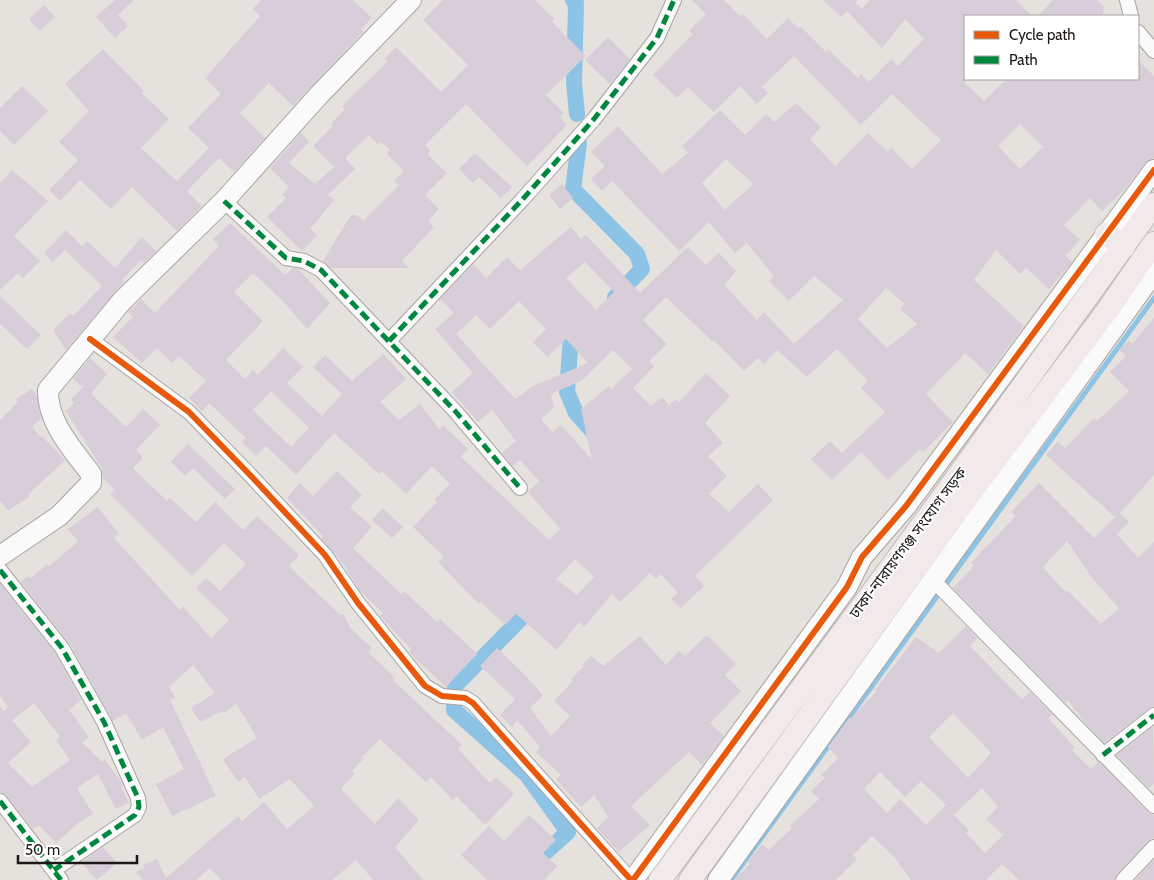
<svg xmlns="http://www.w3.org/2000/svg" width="1154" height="880" font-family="Cabin,'Noto Sans Bengali',sans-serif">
	<rect width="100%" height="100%" fill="#e5e1dc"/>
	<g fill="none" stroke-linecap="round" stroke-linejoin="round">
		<path stroke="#8dc4e6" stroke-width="5" d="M731,880l423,-582"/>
		<path stroke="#8dc4e6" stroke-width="16" d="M573,0l3,3 -2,80 3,31
			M579,143l-6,46 64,65 5,15 -27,28
			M582,327l-11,9 -4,56 9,21 22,24
			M515,880l53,-48 -41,-57 -73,-65 1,-24 81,-83"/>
	</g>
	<path fill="#d7ceda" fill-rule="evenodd" d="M115,0h19l-16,15 10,11 -13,12 -19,-21z
		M261,0h92l19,18 -11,11 2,3 -70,74 -24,-23 -29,30 25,25 -31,34 -15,-14 -32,33 15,15 -25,25 -45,-44 -21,22 -31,-29 -20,21 -11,-11 29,-30 -19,-18 30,-31 -24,-27 38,-35 41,42 -2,2 27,26 -28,29 36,33 32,-33 -21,-20 33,-34 -16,-16 55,-62 -7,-7z
		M443,0h92l19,19 -2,3 34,34 -40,39 18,18 -4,4 7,8 -40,41 -61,-62 -41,41 5,6 -3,3 20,19 -22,22 14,14 -11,12 6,6 -32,34 7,7h-78l-8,-7 28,-46h6l6,6 36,-36 -5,-4 10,-10 -17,-17 3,-5 -10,-7 -2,2 -9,-9 -24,23 10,11 -27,26 6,5 -24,29 7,6 -15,16 -35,-34 19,-19 -4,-3 7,-8 -19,-19 31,-35 8,9 -20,21 26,21 19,-17 -21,-21 20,-20 -2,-2 14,-15 -3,-3 46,-45 -3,-3 11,-11 45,45 27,-27 -45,-45z
		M692,0h32l16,16 3,-2 24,25 21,-21 10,10 2,-2 26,26 2,-3 30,29 3,-4 8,8 22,-23 7,7 26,-27 -19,-20 -23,29 -35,-37 -6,6 -18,-17h35l-3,3 7,6 8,-9h146l16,16h-67v67l19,18 22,-22h132v-19l16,16v82l-9,5 -21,27 -22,21 -12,-13 -26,27 16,15 -15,16 7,6 -23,27 -23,-21 -6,6 -24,-24 -22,30 50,46 -36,48 -23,-21 -39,41 27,28 -30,30 -3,-3 -32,31 -27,-28 -29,28 -21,-21 19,-18 12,12 43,-41 -24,-24 7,-7 -31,-32 -30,28 -30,-27 -13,14 -6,-6 -14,13 -30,-31 -1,2 -47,-45 -23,23 24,24 -18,17 5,5 -21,22 18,18 11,-9 7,8 7,-6 3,3 27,-29 24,23 -25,27 18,20 -15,13 19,20 -18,18 20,18 29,-28 15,16 -78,76 9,10 -23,22 -10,-9 7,-6 -17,-19 -5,5 -6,-6 -30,29 -8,-8 -28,33 -5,-5 -22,28 -41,-36 -11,11 -24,-23 -2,2 -41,-42 6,-5 -31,-30 24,-25 -3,-2 16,-16 -18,-18 -26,28 -24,-23 -3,3 -45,-41 -38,42 -30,-29 -10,10 -14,-14 4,-4 -37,-35 -7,8 -13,-13 17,-17 -27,-25 -7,7 -15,-15 -15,15 -29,-26 20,-20 -5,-5 13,-13 14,14 64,-67 -6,-7 17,-16 55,52 8,-7 5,1 32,34 -23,26 -24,-28 -30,-28 -19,19 29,29 -37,39 19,19 8,-9 5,5 25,-27 20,19 -16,16 35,33 20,-22 -29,-27 12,-12 27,26 31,-27 23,25 -26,23 19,18 21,-16 19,25 4,-4 25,24 -7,8 88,83 11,-11 -32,-37 11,-11 -19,-21 -7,6 -11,-13 14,-12 -24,-31 -14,12 -26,-30 21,-19 -38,-44 19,-16 -14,-14 33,-35 13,14 21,-21 13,13 51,-43 10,12 5,-4 54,58 48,-46 18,18 13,-12 17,18 -12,14 33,35 7,-8 30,32 49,-44 -29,-24 -25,25 -20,-20 5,-5 -27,-33 -12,10 -26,-31 -30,29 -67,-70 -10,10 -11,-12 14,-13 -14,-14 27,-26 44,48 26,-21 -6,-7 38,-36 25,25 21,-21 8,8 22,-19 25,24 -11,12 25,27 33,-33 20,19 3,-4 21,21 29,-29 -49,-46 -31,31 -67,-69 -32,31 6,6 -11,11 -17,-18 -26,26 -26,-25 -11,11 -24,-23 40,-41 -4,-3 17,-17zM1020,124l23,23 -23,22 -22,-23zM726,159l27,25 -28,26 -23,-27zM585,262l29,30 -18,18 -30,-32zM886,288l19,16 -5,5 17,15 -30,24 -29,-29zM519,301l27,28 -13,13 14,15 19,-18 22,24 -55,23 -18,13 -59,-65 20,-19 14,14zM613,350l19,19 -21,20 -2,-3 -28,23 11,51 -31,-35 -9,7 -11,-13 13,-12 -3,-13 30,-13zM271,391l38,37 -18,19 -38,-37zM575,559l19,18 -17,18 -21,-16z
		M1053,0h44l7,6 -1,10h-65z
		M44,5l11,12 -15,14 -11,-12z
		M608,37l22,22 -20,25 -25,-24z
		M22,86l26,25 -34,34 -14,-14v-23z
		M475,153l37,34 -11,11 -22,-21 -6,6 -14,-14z
		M12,170l36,31 -34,35 26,25 -17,17 -5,-5 -18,17v-107z
		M562,184l11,14 -13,11 -11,-14z
		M66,230l16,16 5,-5 28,27 27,-31 14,14 -12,12 -3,-3 -19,20 2,2 -58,68 -13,-20 17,-17 3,3 29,-30 -37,-36 -12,12 -9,-9z
		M0,296l41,39 -14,14 -27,-25z
		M1154,318v157l-34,38 9,9 -12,12 21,24 16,-16v164l-5,2 -45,35 -18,-19 -18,-24 -3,3 -112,-115 21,-22 -3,-3 12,-13 33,-34 -5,-4 28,-29 55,55 21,-21 -69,-62 12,-14 7,7 29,-30 3,3 32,-30 -19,-19 16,-16 -7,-6 9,-10 4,4zM1067,541l25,37 27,30 -18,16 -34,-34 -2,2 -22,-25z
		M90,358l17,16 -16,20 35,33 17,-18 17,16 -24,25 7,8 -10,10 34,33 3,-3 26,24 19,-20 28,28 14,-14 42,39 -10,11 51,49 3,-1 8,15 21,19 -4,4 27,26 -2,2 69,65 -4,4 32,34 6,-6 18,17 -29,31 -29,-29 -3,4 -22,-23 -5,5 -46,-43 -18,18 2,1 -12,13 3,3 -14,15 34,35 23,-26 21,22 -24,27 28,33h-50l-17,-20 -24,20h-111l-11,-12 -14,12h-53l-7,-8 9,-4 -2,-3 14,-6 9,19 72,-62 4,5 22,-19 23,27 27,-23 -24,-27 -31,20 -14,-22 -7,5 -15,-23 34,-21 -21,-35 -11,10 -2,-2 -23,11 -9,-14 24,-15 -22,-28 -24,22 6,11 -5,2 46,96 -44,20 -16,-32 28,-15 -21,-42 -21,13 -16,-27 -13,8 -43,-77 -49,-62 7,-6 3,2 16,-14 2,2 29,-24 -10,-13 30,-22 21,27 -5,4 66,72 3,-3 28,31 18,-18 -33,-32 10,-10 14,13 26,-27 -22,-21 -32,33 -82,-82 5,-4 -12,-12 -2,-11 -35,-56 8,-8 -3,-4 12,-12 -10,-8z
		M32,389l5,7 4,23 -9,7 9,12 1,-2 23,24 -37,35 2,1 -22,15 -8,-11v-80l18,-18 -2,-3z
		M188,444l47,45 -10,10 -32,-31 -8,8 -14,-14z
		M337,471l25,24 -12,12 22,20 -19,21 48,46 3,-3 33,31 3,-3 37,35 -31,33 -37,-35 2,-3 -31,-33 3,-3 -23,-22 -16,-26 -23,-27 2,-2 -36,-38 13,-15 13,13z
		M383,508l20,19 -11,11 -20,-18z
		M0,584l55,69 26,47 -12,10 20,27 -7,5 20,20 3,-2 16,22 2,4 -2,1 8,16 -13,6 -18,-35 -21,14 16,26 -15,9 -22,20 -17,-18 -6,4 -26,-33 -7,-4v-85l4,4 4,-4 -8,-11zM34,703l26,34 -4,3 14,20 -38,27 -24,-24 23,-21 -19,-22z
		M966,626l11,12 -7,8 52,53 8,-7 22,22 -4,4 27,30 -3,2 19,19 7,-7 2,1 48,49 6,3v23l-6,3 -31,33 -3,6h-95l-17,-16 -16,16h-75l-16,-22 -23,-22 -19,19 4,4 -21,21h-102l16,-16 -2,-2 14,-18 7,6 23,-22 -2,-2 29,-27 -8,-8 14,-13 -4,-3 17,-17 -10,-11 22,-30 1,1 26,-27 -2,-1 41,-53 23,16zM953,713l38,40 -23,25 -39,-41zM880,772l25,25 16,-16 25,24 -20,20 -26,-26 -13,14 -23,-24zM982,788l16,19 -12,12 17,16 -18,18 -19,-20 3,-3 -15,-15z
		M707,635l29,29 -11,11 16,16 -31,32 14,13 -22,29 -13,-13 -58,54 19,19 -31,27 -22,-24 11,-11 -14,-22 -13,12 -25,-28 5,-4 -25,-23 4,-5 -23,-27 -5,7 -12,-12 15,-16 -35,-33 17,-18 24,23 22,24 -13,13 21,28 19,-20 -16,-15 19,-20 -2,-2 13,-13 -2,-2 10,-8 11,10 37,-30 26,29 13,-14 6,5z
		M1153,727l1,57 -5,4 -32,-33z
		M529,815l27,25 -13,13 14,13 -13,14h-57l-26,-25 28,-29 15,15z
		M103,847l14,16 -20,17 -16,-18z
		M1154,860v20h-19z"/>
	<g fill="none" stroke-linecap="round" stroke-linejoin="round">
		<g stroke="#a7a4a1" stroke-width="16">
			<path id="street" d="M1127,0l4,16
				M1138,32l16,19
				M224,201l62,57 18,3 17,9 135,142 64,76
				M90,339l99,73 63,65 73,78 33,48 67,83 17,10 23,2 8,5 158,177
				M389,341l133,-141 72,-81 63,-81 17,-38
				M0,570l62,78 42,74 34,76 1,9 -4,8 -81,55
				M933,580l221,226
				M1103,755l51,-40
				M0,801l61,79
				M1123,880l31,-33"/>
		</g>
		<g stroke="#a7a4a1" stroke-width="22">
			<path id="secondary" d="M0,556l59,-40 32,-33v-9c-18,-24 -44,-52 -43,-84l74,-89 102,-100 95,-106 92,-95
				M633,880l214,-293 15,-30 44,-51 248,-336
				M718,880l436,-608"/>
		</g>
		<g stroke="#bfbebb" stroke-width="24">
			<path id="primary" d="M1106,234l18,13
				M660,880l282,-382 212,-294
				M690,880l267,-369 150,-200 47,-68"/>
		</g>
		<use href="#street" stroke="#fbfafa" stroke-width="14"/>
		<use href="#secondary" stroke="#fbfafa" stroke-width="20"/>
		<use href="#primary" stroke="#f2eaea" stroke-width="22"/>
		<path stroke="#00873e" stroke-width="5" stroke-dasharray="10 5" stroke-linecap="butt" d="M224,201l62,57 18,3 17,9 135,142 64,76
			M389,341l133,-141 72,-81 63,-81 17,-38
			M0,570l62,78 42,74 34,76 1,9 -4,8 -81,55
			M1103,755l51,-40
			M0,801l61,79"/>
		<g stroke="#fff" stroke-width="9">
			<path id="cycleway" d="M90,339l99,73 63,65 73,78 33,48 67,83 17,10 23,2 8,5 158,177
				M633,880l214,-293 15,-30 44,-51 248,-336"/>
		</g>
		<use href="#cycleway" stroke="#e8590c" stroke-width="6"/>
	</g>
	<g text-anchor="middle" stroke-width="4" stroke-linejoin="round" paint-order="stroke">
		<g font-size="15" fill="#1b1815" stroke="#fff">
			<text transform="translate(908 543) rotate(-53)" y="5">ঢাকা-নারায়ণগঞ্জ সংযোগ সড়ক</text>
		</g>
	</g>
	<rect x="964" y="15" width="175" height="65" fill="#ffffff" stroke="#a4a3a1"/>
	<rect x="974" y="31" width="25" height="8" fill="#e8590c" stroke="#a4a3a1"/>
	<text x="1009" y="40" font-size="15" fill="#1b1815">Cycle path</text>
	<rect x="974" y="56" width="25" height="8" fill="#00873e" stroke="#a4a3a1"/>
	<text x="1009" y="65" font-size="15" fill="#1b1815">Path</text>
	<path d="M18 855v8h119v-8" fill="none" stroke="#1b1815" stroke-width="2.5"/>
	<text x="25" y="855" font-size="15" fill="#1b1815" stroke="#ffffff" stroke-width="4" paint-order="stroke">50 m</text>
</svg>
